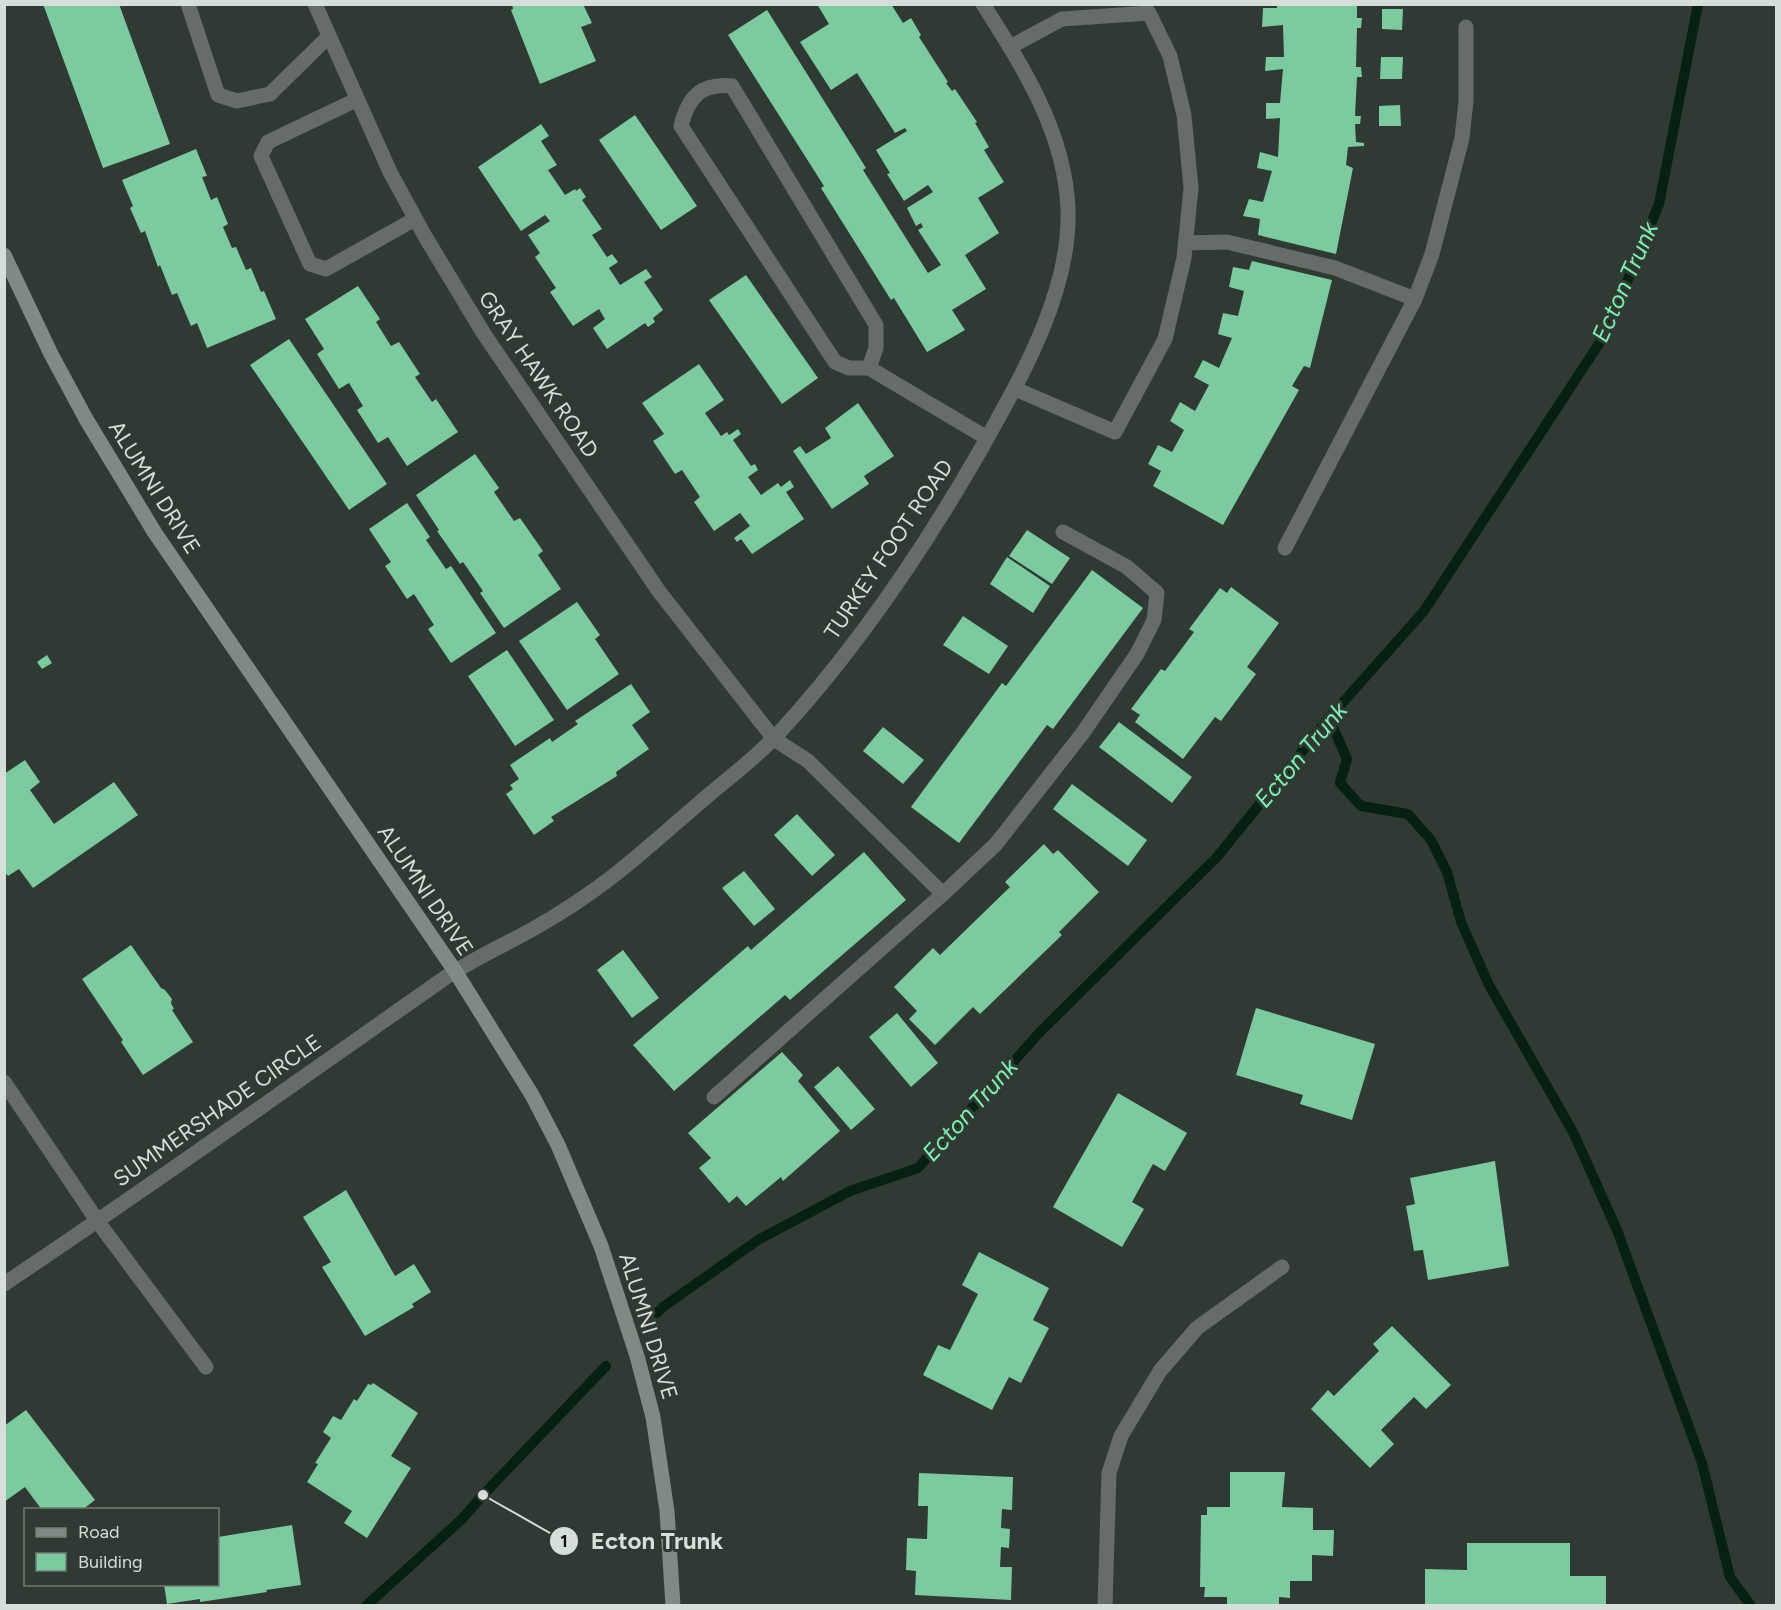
<svg xmlns="http://www.w3.org/2000/svg" width="1781" height="1610" font-family="Figtree,sans-serif">
	<rect width="100%" height="100%" fill="#2e3a33"/>
	<g fill="none" stroke-linecap="round" stroke-linejoin="round">
		<path stroke="#072014" stroke-width="10" d="M1329,718l18,41 -7,24 21,23 47,8 23,26 16,32 14,50 28,63 84,147 44,98 85,233 28,114 21,29
			M657,1313l6,-6 95,-67 92,-49 68,-23 123,-137 176,-174 112,-139 95,-107 182,-278 53,-129 39,-200
			M366,1606l96,-87 21,-24 123,-129"/>
	</g>
	<path fill="#7dc9a0" d="M43,4h76l51,140 -67,24z
		M512,4h71l9,19 -11,4 15,34 -56,23 -29,-74 2,-1z
		M817,4h74l12,19 8,-5 10,17 -2,2 29,45 -2,1 6,8 3,-2 22,33 -2,1 14,24 -5,3 20,32 -26,16 21,35 -34,22 21,34 -34,21 13,20 -38,22 -33,-54 -3,2 -70,-112 3,-2 -96,-151 39,-25 99,158 -3,2 65,103 13,-8 -23,-35 5,-3 -2,-4 -5,3 -9,-18 26,-16 -5,-7 -24,16 -17,-27 3,-1 -14,-23 31,-19 -2,-3 -10,5 -38,-60 -26,17 -31,-48 29,-18z
		M1277,4h80v14h5l-1,10h-4l-1,39h5l1,10h-5l-2,39h6l-1,8h-5l1,18 8,1v3l-16,1 -2,18 7,3 -17,86 -78,-19 2,-16 -17,-3 6,-17 14,3 9,-31 -15,-3 3,-16 18,5 2,-39 -14,1v-16h14l3,-34 -18,2 1,-14h18l-1,-32 -21,2 1,-19h14z
		M1382,9h21l-1,21 -20,-1z
		M1381,57h22l-1,22h-22z
		M1400,105l1,21h-22v-20z
		M635,115l62,91 -36,24 -62,-90z
		M541,124l8,12 -8,5 16,24 -9,5 17,25 10,-6 1,2 4,-3 6,9 -4,3 20,29 -10,6 15,22 5,-3 6,8 -9,6 11,17 26,-16 6,8 -8,5 19,28 -10,8 2,4 -7,5 -3,-4 -38,26 -14,-21 12,-9 -6,-10 -26,17 -23,-34 6,-4 -21,-31 5,-4 -12,-18 22,-14 -5,-6 -24,16 -43,-64z
		M196,149l11,27 -5,1 9,23 6,-3 11,27 -5,3 9,21 4,-1 10,23 5,-2 10,24 3,-1 12,28 -69,29 -10,-25 -6,3 -14,-33 -5,2 -12,-30 -2,2 -13,-36 -4,2 -11,-25 3,-2 -11,-26z
		M1252,261l80,19 -22,88 -6,-2 -12,20 7,4 -76,135 -70,-39 8,-15 -13,-7 10,-19 14,7 12,-22 -14,-9 10,-19 15,9 14,-26 -15,-8 9,-17 16,8 13,-30 -14,-4 5,-21 15,3 6,-25 -15,-4 4,-20 16,3z
		M746,275l72,103 -36,26 -73,-104z
		M358,286l22,33 -4,3 15,24 8,-4 21,32 -5,3 17,25 4,-3 22,33 -51,34 -19,-29 -10,6 -21,-33 6,-4 -14,-23 -10,6 -22,-35 7,-5 -19,-30z
		M289,339l98,145 -38,26 -99,-145z
		M699,364l25,36 -19,13 16,23 6,-4 2,3 9,-6 3,5 -8,6 18,26 4,-2 3,6 -10,7 13,18 17,-12 3,4 9,-7 4,7 -8,5 18,27 -52,35 -11,-15 -4,3 -3,-4 16,-12 -10,-13 -26,18 -20,-29 6,-5 -18,-27 -7,4 -22,-33 11,-7 -22,-31z
		M858,403l36,53 -30,20 5,8 -37,25 -39,-58 7,-5 6,8 25,-16 -6,-10z
		M475,454l24,34 -5,4 20,29 6,-3 23,33 -5,4 23,34 -57,39 -24,-35 3,-2 -20,-29 -3,2 -23,-33 2,-1 -23,-35z
		M407,503l23,34 -4,3 20,29 5,-3 45,67 -45,30 -23,-34 6,-4 -20,-31 -7,5 -22,-33 6,-4 -22,-33z
		M1027,530l43,28 -18,26 -43,-28z
		M1007,557l43,29 -17,27 -43,-29z
		M1092,570l51,38 -90,121 -6,-4 -88,118 -48,-36 91,-124 4,3z
		M1231,587l48,36 -32,44 9,7 -35,47 -6,-4 -32,42 -48,-37 5,-7 -9,-6 30,-40 4,2 29,-39 -5,-3 31,-41 7,5z
		M577,602l23,33 -5,4 24,35 -52,36 -48,-69z
		M963,616l45,30 -19,28 -46,-29z
		M507,650l47,70 -39,26 -47,-70z
		M47,655l5,8 -10,6 -5,-7z
		M631,684l19,28 -18,13 17,24 -33,23 1,4 -66,41 3,4 -20,14 -28,-41 7,-5 -3,-4 9,-6 -9,-14 40,-27 2,4 26,-18 -3,-3z
		M1119,722l73,55 -20,26 -73,-56z
		M883,727l41,33 -21,24 -40,-33z
		M25,760l15,22 -10,8 24,34 60,-42 24,33 -105,73 -14,-19 -11,7 -4,-5v-97z
		M1072,784l75,56 -19,26 -75,-57z
		M797,814l38,41 -23,21 -38,-41z
		M1044,844l9,10 5,-4 41,42 -40,40 3,3 -82,79 -7,-7 -38,38 -26,-26 8,-8 -23,-24 39,-39 7,7 70,-68 -5,-5z
		M864,852l42,48 -116,100 -5,-5 -111,96 -41,-46 115,-99 3,4z
		M744,871l31,38 -21,17 -32,-38z
		M131,945l30,43 4,2 7,9 -1,4 3,6 -2,1 21,32 -50,33 -22,-33 2,-2 -41,-61z
		M623,950l36,48 -27,20 -35,-48z
		M1256,1008l119,36 -23,76 -52,-16 3,-9 -67,-20z
		M897,1013l41,50 -27,24 -42,-50z
		M782,1052l21,23 -5,6 42,50 -57,50 -2,-4 -35,29 -9,-10 -8,7 -30,-35 12,-10 -23,-25z
		M838,1066l37,43 -24,21 -37,-43z
		M1118,1093l69,40 -22,38 -12,-7 -21,38 12,7 -22,38 -69,-40z
		M1495,1161l14,105 -81,14 -5,-30 -9,1 -8,-45 9,-2 -5,-26z
		M346,1190l49,86 19,-12 17,28 -19,12 2,3 -49,29 -43,-69 9,-5 -28,-45z
		M979,1252l70,36 -16,32 16,8 -28,55 -12,-6 -17,33 -69,-35 15,-30 12,5 28,-56 -16,-9z
		M1392,1326l59,59 -25,24 -12,-12 -33,33 13,14 -24,24 -59,-59 17,-19 6,6 45,-45 -6,-7z
		M373,1383l45,30 -27,43 20,12 -44,70 -23,-15 8,-12 -45,-29 11,-18 -3,-1 16,-25 -8,-6 10,-16 8,4 13,-21 3,2 11,-17 3,1z
		M26,1410l69,90 -13,10h-40l-17,-23 -21,15v-76z
		M1230,1472h55l-3,35 31,1v22h21l-1,26 -21,-1v26h-22v17l-11,-1v9h-52v-9h-23l1,-10h-5l1,-72h6v-8h23z
		M919,1473l94,4 -1,33 -10,-1 -1,19 9,1 -1,19 -8,-1 -1,20h12l-1,33 -96,-5 1,-24 -10,-1 1,-32 20,1 1,-33h-10z
		M292,1525l9,60 -35,5 1,2 -67,10v-3l-33,5 -3,-20h54v-47z
		M1467,1543h103v33h36v30h-181v-37l42,1z"/>
	<g fill="none" stroke-linecap="round" stroke-linejoin="round">
		<path stroke="#666c68" stroke-width="15" d="M188,4l30,91 19,6 33,-7 58,-57
			M1010,47l52,-28 87,-6 21,43 14,59 7,73 -7,70 -19,81 -50,93 -100,-43
			M356,100l-88,42 -7,14 49,108 16,5 89,-50
			M1186,243l41,-1 108,26 80,31 -130,249
			M1415,299l17,-45 30,-116 4,-37v-74
			M869,368l7,-20v-23l-144,-239c-31,-3 -44,11 -51,40l154,236 14,6h20l118,70
			M943,894l53,-50 86,-110 55,-80 17,-34 3,-27 -30,-26 -64,-35
			M714,1097l229,-203 -135,-133 -34,-22"/>
		<path stroke="#666c68" stroke-width="15" d="M315,4l75,168 36,66 58,96 174,256 116,149
			M4,1082l94,140 108,145
			M4,1284c147,-98 291,-201 435,-302 29,-21 62,-35 94,-53 25,-14 51,-31 75,-49 33,-25 64,-54 96,-81 24,-21 52,-41 74,-65 81,-88 148,-188 207,-292 38,-68 86,-152 83,-233 -3,-77 -45,-142 -85,-205
			M1105,1606l4,-133 12,-37 39,-65 37,-43 85,-61"/>
		<path stroke="#808a84" stroke-width="15" d="M4,255l47,99 35,65 69,114 300,438 77,124 26,50 43,101 36,110 16,61 14,94 6,95"/>
	</g>
	<g text-anchor="middle" stroke-width="6" stroke-linejoin="round" paint-order="stroke">
		<g font-size="22" fill="#d6ded9" stroke="#2e3a33">
			<text transform="translate(539 374) rotate(56)" y="8">GRAY HAWK ROAD</text>
			<text transform="translate(155 487) rotate(58)" y="8">ALUMNI DRIVE</text>
			<text transform="translate(888 549) rotate(-56)" y="8">TURKEY FOOT ROAD</text>
			<text transform="translate(426 890) rotate(56)" y="8">ALUMNI DRIVE</text>
			<text transform="translate(217 1110) rotate(-35)" y="8">SUMMERSHADE CIRCLE</text>
			<text transform="translate(649 1326) rotate(73)" y="8">ALUMNI DRIVE</text>
		</g>
		<g font-size="24" font-style="italic" fill="#82ecb4" stroke="#2e3a33">
			<text transform="translate(1625 282) rotate(-66)" y="8">Ecton Trunk</text>
			<text transform="translate(1301 755) rotate(-50)" y="8">Ecton Trunk</text>
			<text transform="translate(970 1110) rotate(-48)" y="8">Ecton Trunk</text>
		</g>
	</g>
	<path fill="none" stroke="#d6ded9" stroke-width="2" d="M483 1495L564 1541"/>
	<g fill="#d6ded9" stroke="#2e3a33" stroke-width="2">
		<circle cx="483" cy="1495" r="6"/>
		<circle cx="564" cy="1541" r="15"/>
	</g>
	<g font-size="18" text-anchor="middle" font-weight="bold" fill="#111">
		<text x="564" y="1547">1</text>
	</g>
	<g font-size="24" text-anchor="middle" font-weight="bold" fill="#d6ded9" stroke="#2e3a33" stroke-width="6" stroke-linejoin="round" paint-order="stroke">
		<text x="657" y="1549">Ecton Trunk</text>
	</g>
	<rect width="1781" height="1610" fill="none" stroke="#d6ded9" stroke-width="12"/>
	<rect x="24" y="1508" width="195" height="78" fill="#2e3a33" stroke="#717c75" stroke-width="1.5"/>
	<rect x="36" y="1528" width="30" height="9" fill="#808a84" stroke="#717c75" stroke-width="1.5"/>
	<text x="78" y="1538" font-size="18" fill="#d6ded9">Road</text>
	<rect x="36" y="1553" width="30" height="18" fill="#7dc9a0" stroke="#717c75" stroke-width="1.5"/>
	<text x="78" y="1568" font-size="18" fill="#d6ded9">Building</text>
</svg>
